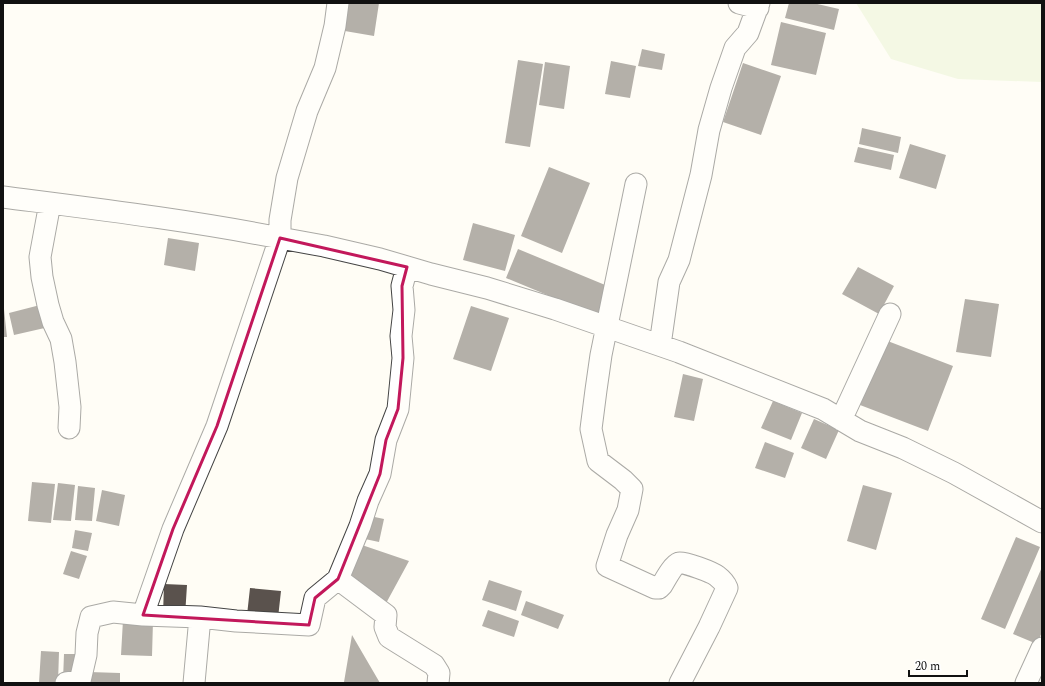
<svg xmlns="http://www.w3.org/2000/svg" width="1045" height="686" font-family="Spectral,serif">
	<rect width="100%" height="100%" fill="#fffdf5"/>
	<path fill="#e6f2cf" d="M856,3h186v79l-84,-3 -67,-20z"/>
	<path fill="#5a524d" d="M344,3h35l-5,33 -35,-6z
		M789,3h24l26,6 -5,21 -49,-12z
		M781,22l45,11 -10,42 -45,-10z
		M642,49l23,5 -3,16 -24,-4z
		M518,60l25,4 -13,83 -25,-4z
		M611,61l25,5 -6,32 -25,-4z
		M545,62l25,4 -6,43 -25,-4z
		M743,63l38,13 -20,59 -38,-13z
		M862,128l39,9 -3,16 -39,-9z
		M910,144l36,11 -10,34 -37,-11z
		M858,147l36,8 -3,15 -37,-8z
		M549,167l41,16 -28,70 -41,-17z
		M473,223l42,12 -10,36 -42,-11z
		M168,238l31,5 -4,28 -31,-6z
		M518,249l92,38 -12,29 -92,-38z
		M858,267l36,19 -15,28 -37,-20z
		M965,299l34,5 -8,53 -35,-5z
		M44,304l5,23 -35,8 -5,-22z
		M471,306l38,12 -18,53 -38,-12z
		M3,309h1l3,28h-4z
		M885,340l68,26 -25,65 -68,-26z
		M683,374l20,5 -9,42 -20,-4z
		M773,401l29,12 -11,27 -30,-12z
		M814,419l25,11 -13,29 -25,-11z
		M765,442l29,11 -9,25 -30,-10z
		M32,482l23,2 -4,39 -23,-2z
		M58,483l17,2 -4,36 -18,-1z
		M863,485l29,8 -16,57 -29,-9z
		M78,486l17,2 -3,33 -17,-1z
		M102,490l23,5 -6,31 -23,-5z
		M370,516l14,3 -5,23 -14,-3z
		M75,530l17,3 -4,18 -16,-3z
		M1016,537l24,10 -35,82 -24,-10z
		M359,544l50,17 -25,46 -37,-24z
		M71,551l16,5 -8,23 -16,-5z
		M1042,567v65l-5,12 -24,-10z
		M489,580l33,11 -6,20 -34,-11z
		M164,584l23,1 -2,31 -22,-1z
		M250,588l31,3 -3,27 -31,-3z
		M526,601l38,14 -6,14 -37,-14z
		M488,610l31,11 -5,16 -32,-11z
		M123,620l30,1 -1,35 -31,-1z
		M352,635l28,48h-26l-10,-1z
		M41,651l18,1 -1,31h-19z
		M64,654h17l-1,27 -17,-1z
		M89,672l31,1v10h-32z"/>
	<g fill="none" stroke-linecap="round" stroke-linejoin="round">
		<g stroke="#444" stroke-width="23">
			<path id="minor" d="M338,3l-3,23 -10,42 -18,43 -20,67 -7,42v18l44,8 56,13 51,15 56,14 68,21 124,43 144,57 37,22 43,17 51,25 88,49
				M739,3l19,5
				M636,184l-35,171 -5,35 -5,39 7,32 25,19 9,9 -4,21 -11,25 -10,31 48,22h4l3,-3c3,-5 11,-20 17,-22 6,-1 33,9 38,13 4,3 8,7 10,12l-18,39 -29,56
				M3,197c93,12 185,23 277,41l-63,188 -44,103 -30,86
				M50,203l-10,54 2,20 6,28 5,17 8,17 4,23 5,45 -1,21
				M660,345l9,-63 10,-22 22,-85 8,-45 12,-42 14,-40 13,-15 11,-30
				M841,420l49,-106
				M338,579l48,36 -1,12 4,10 45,28 5,8 -1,10
				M66,683l14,-2 6,-26 1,-22 4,-16 22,-5 30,3 57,2 36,4 73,4 6,-27 23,-19 22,-53 8,-25 12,-27 6,-34 12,-31 5,-51 -2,-22 3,-26 -2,-24 5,-19
				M194,683l6,-66
				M1026,683l16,-35"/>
		</g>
		<use href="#minor" stroke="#fff" stroke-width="21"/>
	</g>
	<path d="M0 0H1045V686H0ZM280,238l127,29 -5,19 1,72 -5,51 -12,31 -6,34 -42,105 -23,19 -6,27 -166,-10 30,-86 44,-103z" fill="#fffdf5" fill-opacity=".55" fill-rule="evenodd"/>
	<path fill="none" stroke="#c2185b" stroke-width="3" stroke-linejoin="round" d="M280,238l127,29 -5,19 1,72 -5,51 -12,31 -6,34 -42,105 -23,19 -6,27 -166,-10 30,-86 44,-103z"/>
	<rect width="1045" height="686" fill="none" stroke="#111111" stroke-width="8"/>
	<path d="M909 670v6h58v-6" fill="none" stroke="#111111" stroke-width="2"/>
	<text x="915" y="670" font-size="12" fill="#111111" stroke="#ffffff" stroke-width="3" paint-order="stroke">20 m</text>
</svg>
